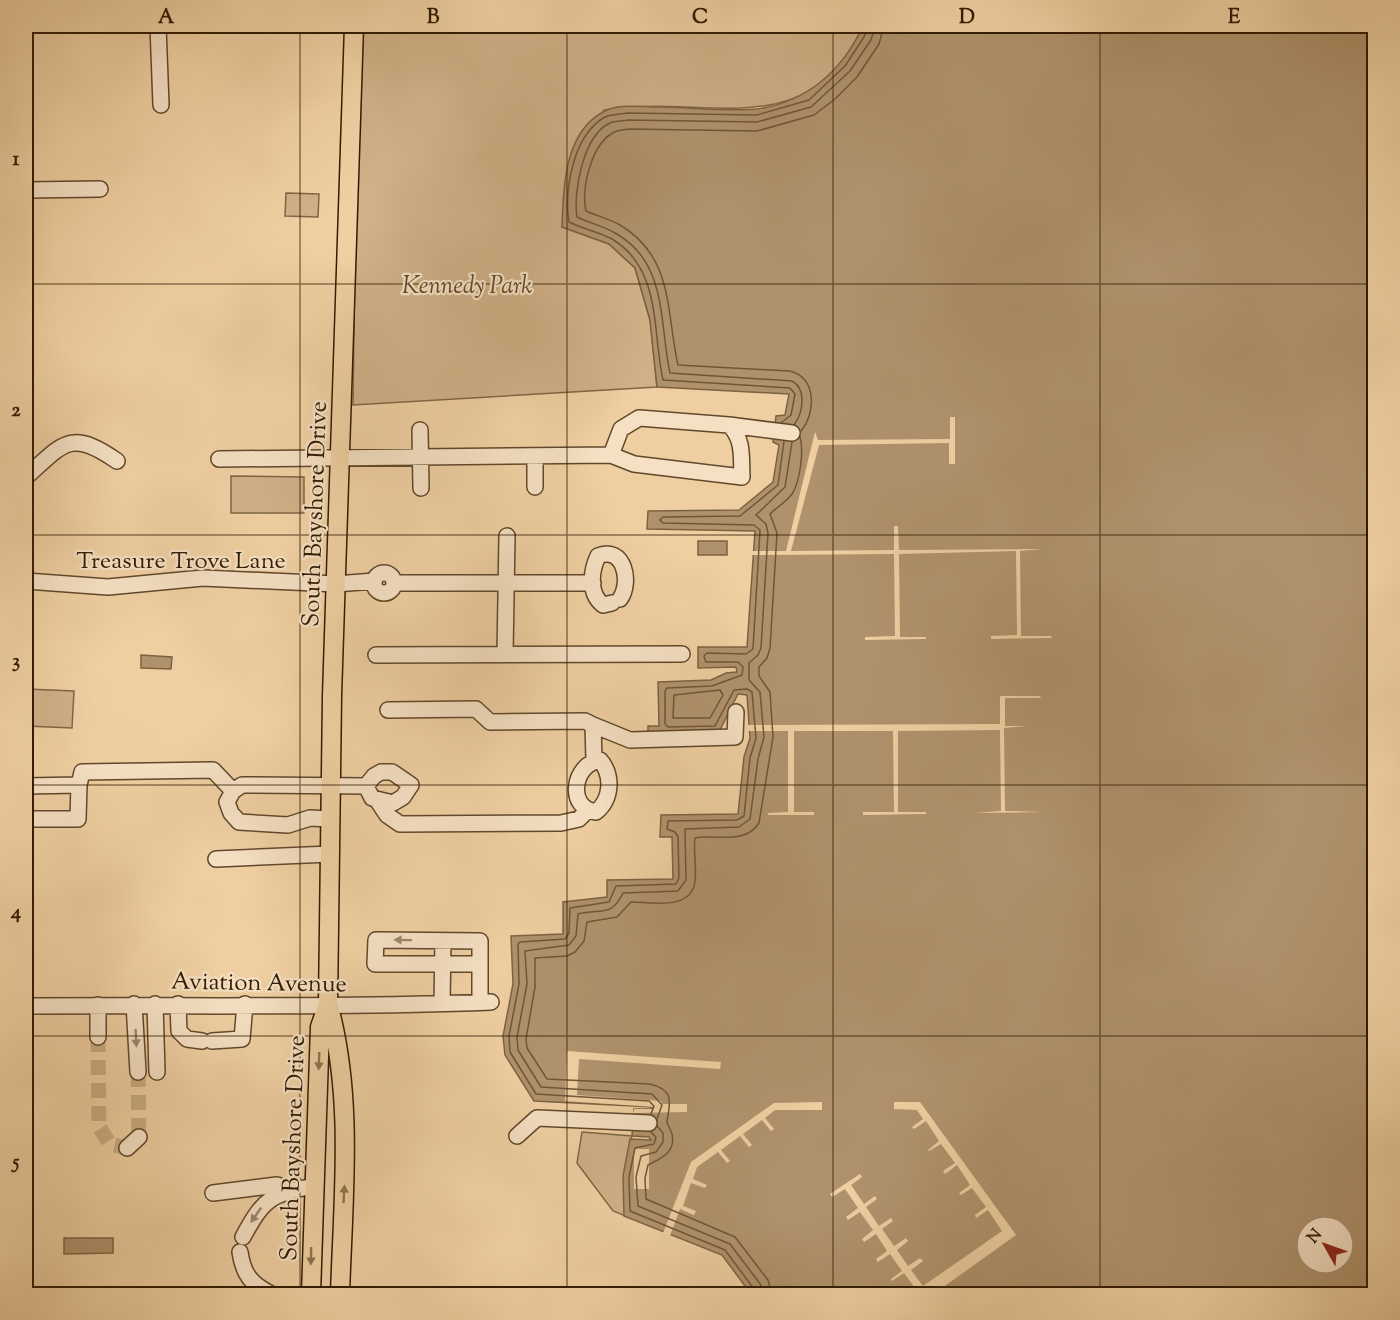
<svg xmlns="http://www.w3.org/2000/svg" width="1400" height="1320" font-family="'Sorts Mill Goudy',serif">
	<rect width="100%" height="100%" fill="#efcfa2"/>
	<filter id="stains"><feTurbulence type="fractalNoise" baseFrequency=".00333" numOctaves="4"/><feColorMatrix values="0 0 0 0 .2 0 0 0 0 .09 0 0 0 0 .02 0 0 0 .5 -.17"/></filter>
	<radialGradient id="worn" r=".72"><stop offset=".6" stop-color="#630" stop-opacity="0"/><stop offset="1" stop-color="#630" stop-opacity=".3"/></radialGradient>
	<path fill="#cfb087" stroke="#806645" stroke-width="1.5" d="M358,26h505c-55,122 -158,67 -259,84l-42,117 47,17 26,24 15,52 7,67 -304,18z
		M286,193l33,1 -1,23 -33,-1z
		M231,476l73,1v36h-73z
		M26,689l48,2 -2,37 -46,-2z
		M582,1132l50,4 -1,3 3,1 -1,79 -20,-8 -36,-48z"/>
	<path fill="#af926c" stroke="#7d6242" stroke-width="1.5" fill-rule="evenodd" d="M863,26h511v1268h-623l-29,-39 -98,-39 -1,-40 7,-37 21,1 -2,-3 -17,-1 2,-27h16l3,-2 -119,-6 -29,-46 -2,-19 10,-52 -2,-48 52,-2v-32l44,-5v-17l66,-1 -1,-42h-12l1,-22 77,-1 6,-57 6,-19 -3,-43 -9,-1 -19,38 -71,1v-7h11l-1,-44 53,-2 15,-7 11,-1 -1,-5 -38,1v-21h49l8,-116 -108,-2 1,-18 91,-1 34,-28 6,-37 -6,-3 3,-26 9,-1 4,-21 -132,-7 -7,-67 -15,-52 -26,-24 -47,-17c1,-38 2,-94 41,-115 14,-9 37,-5 54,-5 29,0 73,5 100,2 50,-7 85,-38 106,-83zM1307,1227h36v36h-36z
		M698,541h29v14h-29z
		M141,655l31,2 -1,12 -30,-1z
		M64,1238h49v15l-49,1z"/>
	<path fill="#efcfa2" d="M950,417h5v47h-6v-21l-130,2 -28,106 103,-1v-24h4l1,24 144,-1 -23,2 1,85h30l1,2 -61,1v-3l26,-1 -1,-84 -117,3 1,83h26v2l-61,1v-3l30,-1 -1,-82 -144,1 1,-4h35l29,-119 3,8 132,-1z
		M1000,696h40l1,2h-36v28h22l-23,2 1,83 40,1 -70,1 26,-2 -1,-81 -102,1v81h28v2l-63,1v-3h31l-1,-81h-99v81h20v3h-46v-2l20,-1v-81h-42l-1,-6 255,-1z
		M567,1051l154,11 -1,7 -141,-10 -2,36 84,6 1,3h25v8l-54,1 1,-4h20v-2l-89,-6z
		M822,1102v8h-47l-10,8 9,11 -3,2 -9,-11 -19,14 9,11 -3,2 -9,-11 -19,14 9,11 -3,2 -9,-11 -21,15 -4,12 14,6 -2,3 -14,-5 -8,23 13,5 -2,4 -14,-6 -10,27 -7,-3 28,-71 83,-59z
		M894,1102h26l96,133 -74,53 4,6h-4l-6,-8 -12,8h-11l4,-3 -13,-18 -12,8 -1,-2 11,-8 -12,-17 -12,8 -2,-3 11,-8 -11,-17 -12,8 -2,-3 11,-9 -13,-18 -12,8 -2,-3 12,-9 -13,-19 -13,8 -2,-3 30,-20 2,3 -11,8 13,19 11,-8 2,3 -11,8 13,19 12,-8 2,3 -11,8 12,17 12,-8 2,3 -11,9 11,16 12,-8 3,3 -12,9 12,16 79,-55 -14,-21 -12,8 -1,-3 11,-8 -14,-19 -11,7 -2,-2 11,-8 -13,-20 -12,9 -2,-3 12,-8 -14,-19 -12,7 -1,-1 11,-9 -13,-20 -12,8 -2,-2 11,-8 -6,-9 -23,-1z
		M634,1149h15v40h-15z"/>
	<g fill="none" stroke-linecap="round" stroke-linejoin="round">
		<path stroke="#705638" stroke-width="1.5" d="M781,423l10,-8 4,-21 -5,-6 -127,-8c-11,-49 -1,-111 -51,-141 -13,-7 -29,-10 -43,-17 -5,-32 4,-87 36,-105 6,-3 16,-3 23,-4l129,2 52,-15 36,-34 19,-29 4,-11
			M794,425c9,-12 13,-36 -2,-44l-122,-8c-11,-50 -2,-111 -55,-140 -11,-7 -26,-10 -38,-16 -4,-24 6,-82 33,-94 5,-2 13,-2 18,-3l129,2 54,-15 39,-36 21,-31 4,-14
			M801,431c15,-18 16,-55 -12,-60l-111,-6c-12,-53 -4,-108 -58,-140 -10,-6 -23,-9 -34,-14 -5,-22 5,-64 25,-77 5,-4 12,-4 18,-5l128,2 57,-16 21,-16 22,-22 22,-33 5,-18
			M720,690l3,5 -13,23h-37l1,-23z
			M651,1114l3,-8 -5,-5 -113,-7 -26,-42 -1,-16 10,-52 -1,-40 2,-2 45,-3 4,-6 1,-25 39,-6 7,-16 60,-2 3,-6 -1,-41 -3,-5 -8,-3 1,-8 69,-1 7,-4 6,-58 6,-20 -4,-46 -5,-3 -13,1 -19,36 -47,1 -3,-3v-33l2,-3 45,-2 30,-11 1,-8 -5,-5h-32l-2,-6 3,-3 39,1 7,-5 7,-119 -6,-5 -91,-2 -3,-3 3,-3 77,-1 38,-31 6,-44
			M657,1119l5,-14 -10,-11 -111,-7 -23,-37 -1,-13 10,-53 -2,-33 44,-6 7,-9 2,-22c23,-6 33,4 45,-21l55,-2 8,-11 -1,-51 54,-2 11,-8 8,-60 6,-22 -4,-45 -11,-12v-17l9,-8 3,-7 7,-115 -2,-9 -10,-9 29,-28 7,-45
			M657,1126l6,7v9l-7,10 -15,4 -5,21 2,29 92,38 31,41 2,9
			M651,1132l5,5 -2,7 -19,4 -6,29 1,34 95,39 29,39 1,5
			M772,1294l-4,-14 -33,-43 -89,-38 -1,-21 3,-13c13,-7 28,-12 24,-31 -1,-4 -5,-9 -5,-13 3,-18 8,-31 -17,-37l-103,-5 -20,-31 -1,-9 9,-52v-29l32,-2 8,-4 9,-11 3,-19 30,-5 14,-15c20,0 61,9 64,-21 2,-14 -2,-29 0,-43 21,-4 50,7 64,-15l14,-86 -3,-45 -11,-16v-9l8,-9 3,-10 7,-115 -7,-19c7,-7 16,-12 22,-20 8,-12 12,-43 8,-57"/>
		<path stroke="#c9ab82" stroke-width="15" stroke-dasharray="15 8" stroke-linecap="butt" d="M98,1037l1,90 11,17 17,4
			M138,1072l1,65"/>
		<g stroke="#61482b" stroke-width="18">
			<path id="minor" d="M158,26l3,79
				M26,190l74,-1
				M729,425l63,8
				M420,430l1,58
				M219,459l392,-4 23,9 108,13c-1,-20 2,-38 -13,-52l-90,-7 -18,11 -10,26
				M26,477c37,-33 44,-49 91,-16
				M535,487v-31
				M374 583a10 10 0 1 1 20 0a10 10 0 1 1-20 0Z
				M26,581l82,6 95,-9 133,6 38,-3
				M395,583h198
				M612,603l-9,2c-15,-12 -12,-34 -5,-49 26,-11 34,26 22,43
				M505,654l2,-118
				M376,655l306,-1
				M388,710l88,-1 14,13 95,-1 8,4 1,36
				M593,725l37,15 105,-3 1,-25
				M600,760c13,15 12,39 -4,52 -30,-4 -23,-48 4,-52z
				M381,772h11l19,13 -8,12 -10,6 -21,-5 -6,-12 8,-10z
				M79,785l3,-13 131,-2 20,21
				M26,786l53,-1 -1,34h-52
				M377,800l10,15 13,9 161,-1 18,-4 8,-8
				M330,819l-20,-1 -22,7 -49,-3 -8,-9 -4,-11 6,-11 9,-6 124,1
				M216,859l114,-5
				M480,1002v-61l-104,-1 -1,24h105
				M442,1003l1,-62
				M134,1004l4,68
				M155,1004l2,68
				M178,1004l1,27 8,8 15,2
				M98,1005v32
				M26,1006c155,-1 310,2 465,-4
				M212,1041l30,-2 3,-35
				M517,1136l20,-18 112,5
				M127,1148l12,-11
				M213,1193l64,-8 13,5
				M243,1237c21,-39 28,-43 71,-51
				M240,1252c3,22 11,32 31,42"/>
		</g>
		<g stroke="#321b03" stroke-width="21">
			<path id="major" d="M311,1294l9,-267 8,-23
				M340,1294c3,-95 14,-197 -12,-290l4,-308 22,-670"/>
		</g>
		<use href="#minor" stroke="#f5e0c3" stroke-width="15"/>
		<use href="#major" stroke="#efcfa2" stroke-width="18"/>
	</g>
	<defs><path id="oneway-solid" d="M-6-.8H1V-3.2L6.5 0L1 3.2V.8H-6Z" transform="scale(1.5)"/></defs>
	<g fill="#9d876d">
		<use href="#oneway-solid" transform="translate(403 940) rotate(-179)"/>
		<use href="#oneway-solid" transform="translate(136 1038) rotate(87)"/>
		<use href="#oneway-solid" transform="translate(256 1215) rotate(125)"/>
	</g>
	<g fill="#907552">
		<use href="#oneway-solid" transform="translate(319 1061) rotate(92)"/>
		<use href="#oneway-solid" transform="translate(344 1194) rotate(-87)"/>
		<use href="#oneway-solid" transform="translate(311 1256) rotate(91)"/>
	</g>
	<path fill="none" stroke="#321b03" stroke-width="1.5" stroke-opacity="0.55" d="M300,26v1268M567,26v1268M833,26v1268M1100,26v1268M26,284h1348M26,535h1348M26,785h1348M26,1036h1348"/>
	<g text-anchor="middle" stroke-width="4.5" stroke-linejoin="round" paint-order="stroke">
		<g font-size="24" font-style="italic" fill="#61482b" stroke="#f5e0c3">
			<text x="467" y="293">Kennedy Park</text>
		</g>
		<g font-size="24" fill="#321b03" stroke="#f5e0c3">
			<text transform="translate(314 514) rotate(-88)" y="8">South Bayshore Drive</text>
			<text x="181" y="568">Treasure Trove Lane</text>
			<text transform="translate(259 982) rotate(1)" y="8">Aviation Avenue</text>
			<text transform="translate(292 1148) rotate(-88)" y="8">South Bayshore Drive</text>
		</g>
	</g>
	<rect width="1400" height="1320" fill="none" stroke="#efcfa2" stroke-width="66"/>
	<g transform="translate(1325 1245) rotate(310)"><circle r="28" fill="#f5e0c3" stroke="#a79176" stroke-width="1.5"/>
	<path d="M0-4.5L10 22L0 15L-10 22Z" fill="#8f2418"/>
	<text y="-9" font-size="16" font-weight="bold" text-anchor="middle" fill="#321b03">N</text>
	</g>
	<rect x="33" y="33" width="1334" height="1254" fill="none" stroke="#321b03" stroke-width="2"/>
	<g font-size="20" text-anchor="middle" font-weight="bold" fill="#321b03">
		<text x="166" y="23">A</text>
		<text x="433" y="23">B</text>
		<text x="700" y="23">C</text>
		<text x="967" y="23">D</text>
		<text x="1234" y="23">E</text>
		<text x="16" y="165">1</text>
		<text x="16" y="416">2</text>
		<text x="16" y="667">3</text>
		<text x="16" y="918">4</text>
		<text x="16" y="1168">5</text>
	</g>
	<rect width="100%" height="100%" filter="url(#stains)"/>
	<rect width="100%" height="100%" fill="url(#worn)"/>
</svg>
